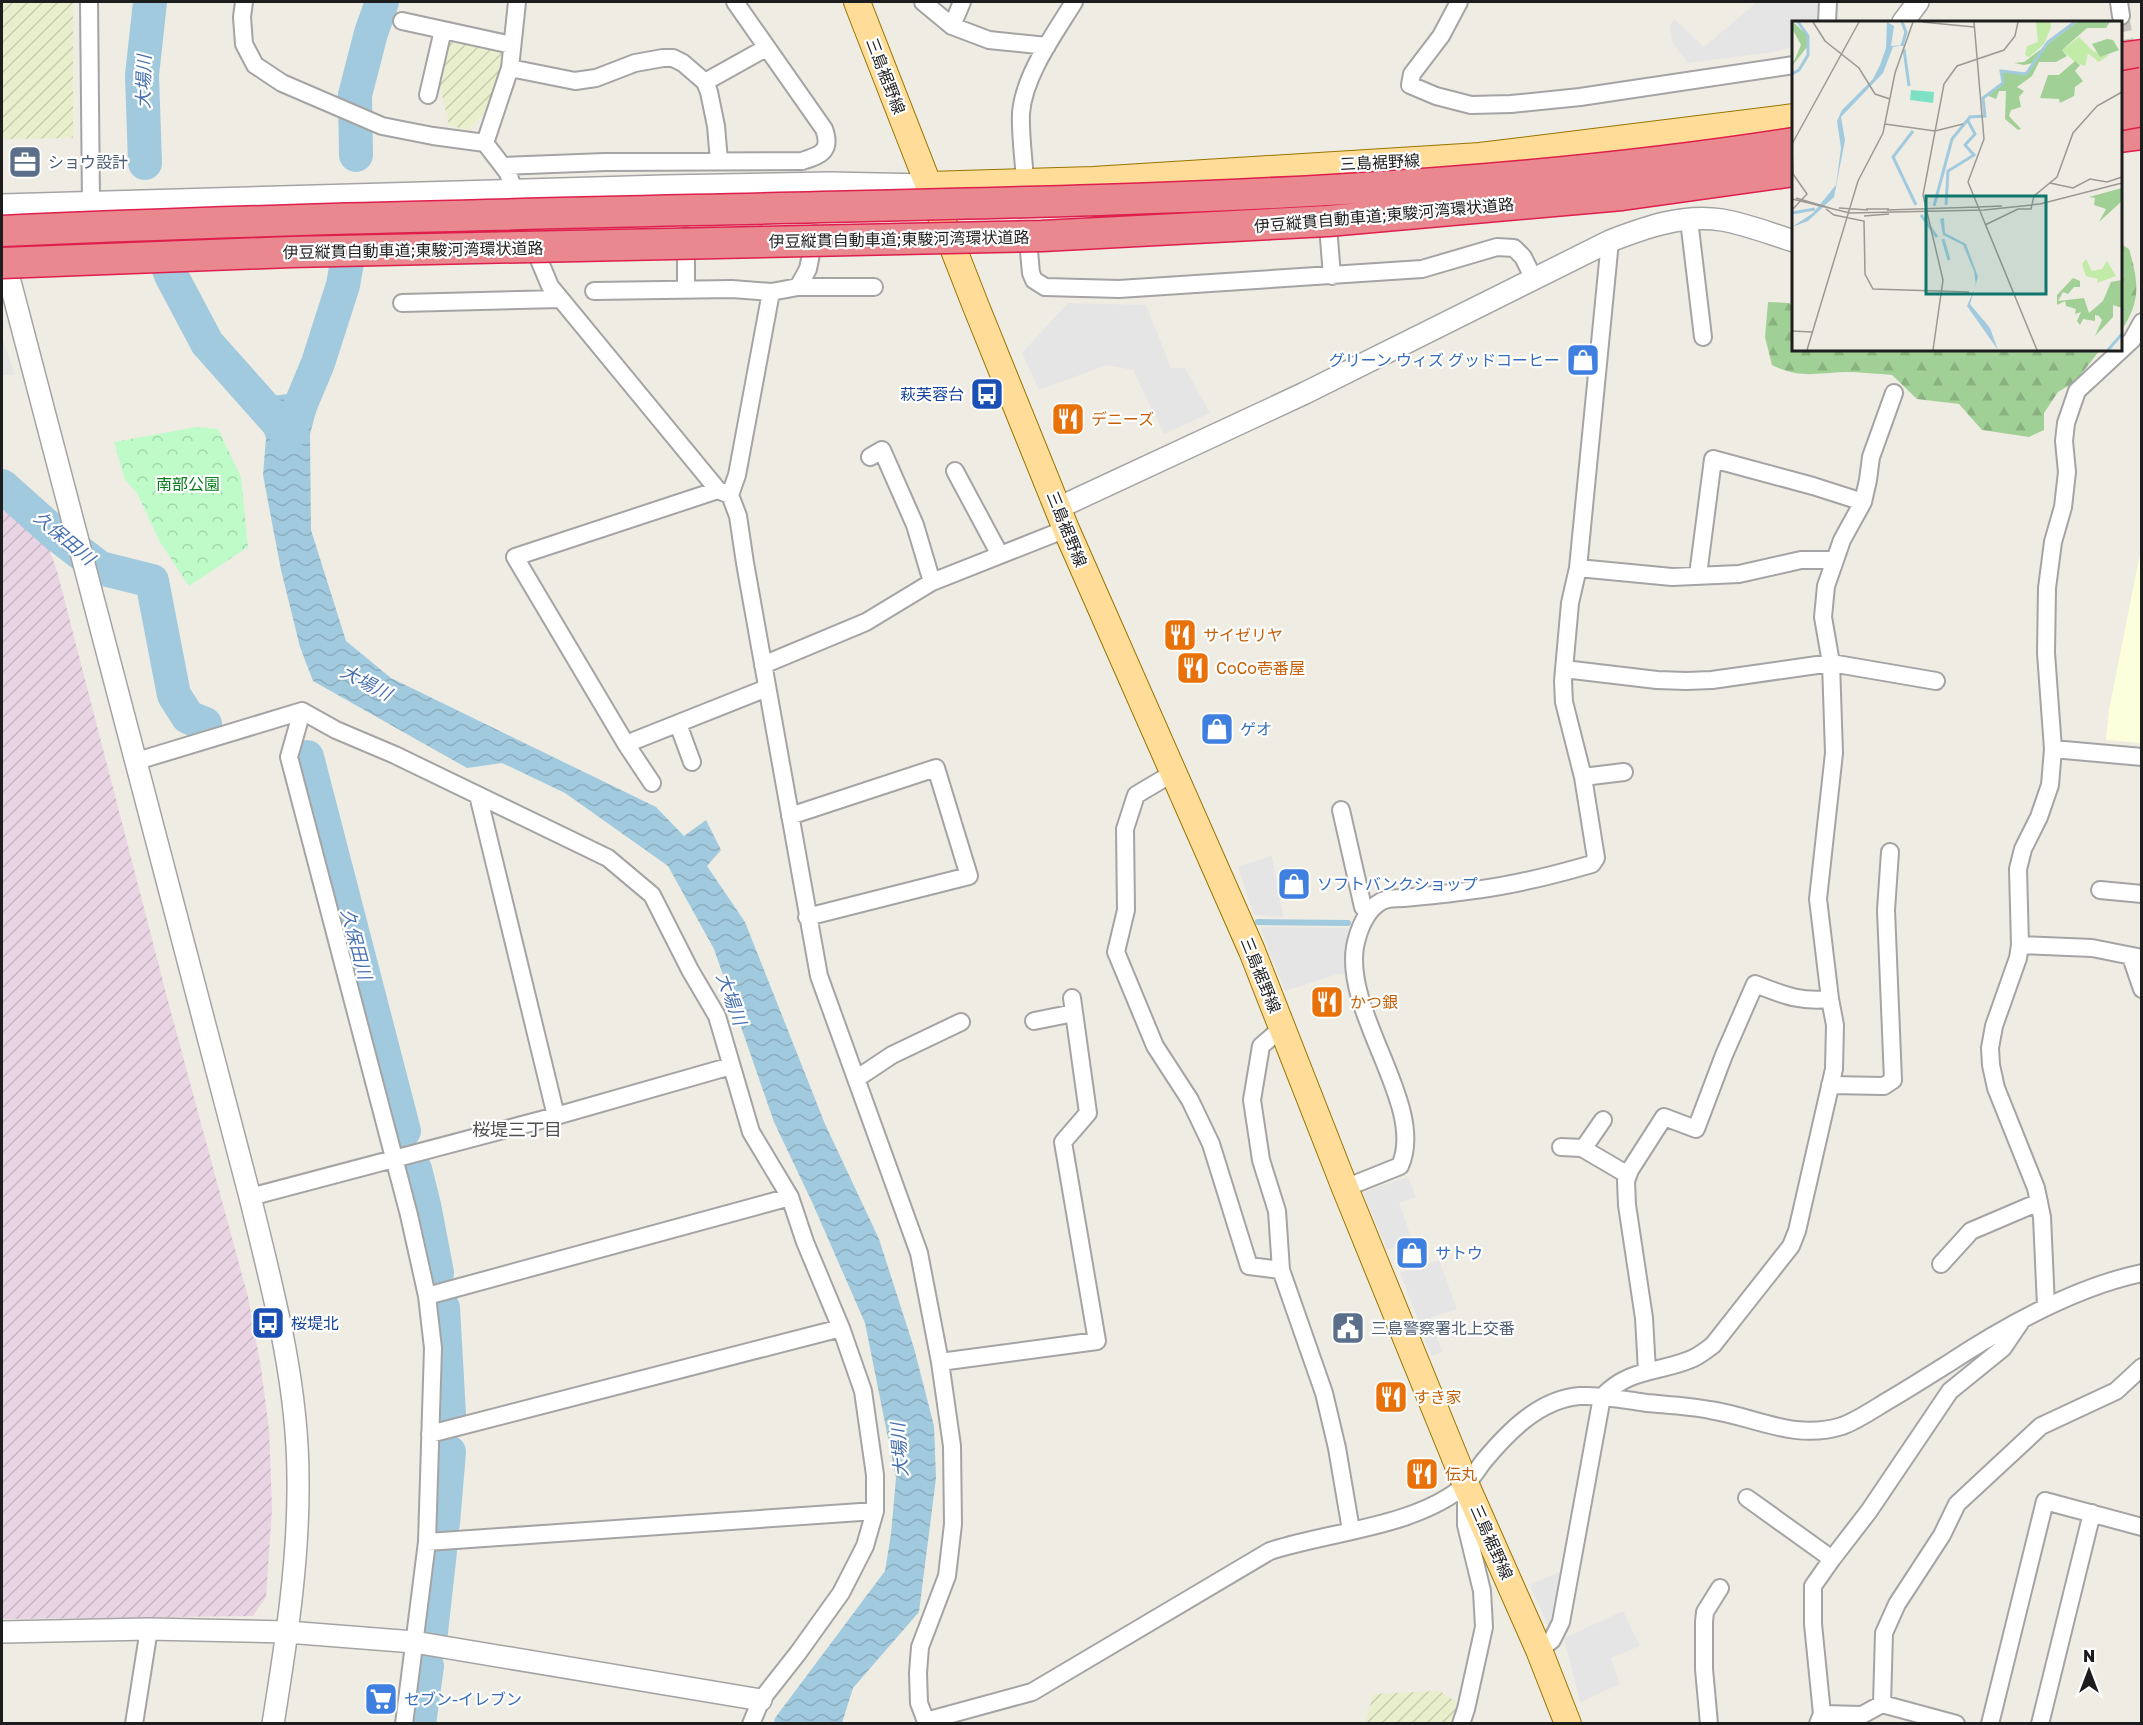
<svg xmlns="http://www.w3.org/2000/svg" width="2143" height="1725" font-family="'Golos Text','Noto Sans JP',sans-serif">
	<defs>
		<pattern id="industrial-furrows" width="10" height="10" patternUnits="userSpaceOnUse" patternTransform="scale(1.5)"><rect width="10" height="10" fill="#e8d4e2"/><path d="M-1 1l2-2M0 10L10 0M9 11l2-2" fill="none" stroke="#c7b6c1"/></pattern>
		<pattern id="farmland-furrows" width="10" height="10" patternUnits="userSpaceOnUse" patternTransform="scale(1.5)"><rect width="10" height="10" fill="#e9efcd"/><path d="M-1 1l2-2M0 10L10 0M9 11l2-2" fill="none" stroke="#c7ccb0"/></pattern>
		<pattern id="forest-firs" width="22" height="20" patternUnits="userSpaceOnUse" patternTransform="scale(1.5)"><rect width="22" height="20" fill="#a1d096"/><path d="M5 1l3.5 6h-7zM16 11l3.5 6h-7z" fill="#8ab281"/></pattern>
		<pattern id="park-crowns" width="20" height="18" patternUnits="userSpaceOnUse" patternTransform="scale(1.5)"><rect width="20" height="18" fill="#befbc9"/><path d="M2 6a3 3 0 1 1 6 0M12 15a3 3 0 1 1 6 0" fill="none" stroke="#a3d7ac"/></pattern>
		<pattern id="water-waves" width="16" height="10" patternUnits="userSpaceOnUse" patternTransform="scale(1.5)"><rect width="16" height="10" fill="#a2cade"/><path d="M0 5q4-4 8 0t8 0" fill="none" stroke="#8badbe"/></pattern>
	</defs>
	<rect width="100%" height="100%" fill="#efece3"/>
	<path fill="url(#industrial-furrows)" d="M2,500l46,46 9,25 112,434 79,292 13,71 8,62 3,78 -6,89 -13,19 -251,3z"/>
	<path fill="#fbffdc" d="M2141,548v195l-35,-3 3,-30z"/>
	<path fill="url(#farmland-furrows)" d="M2,2h71v136l-71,1z
		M451,42l53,11 1,4 -18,54 -19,19 -19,-5 -9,-39 -1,-12 6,-29z
		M1440,1691l19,13 -6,19 -89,1 10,-30z"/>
	<path fill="url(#forest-firs)" d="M2121,244l8,5c10,34 12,52 -8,82z
		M1768,302l21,1 4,4 1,43h306l-25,32 -17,10 -14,21v17l-15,7 -47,-7 -23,-26 -42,-5 -25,-24c-15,-1 -31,-3 -47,-3 -31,1 -44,7 -73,-7l-7,-28z"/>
	<path fill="url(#park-crowns)" d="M196,427l22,2 23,48 7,70 -59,39 -29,-44 -23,-49 -12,-13 -11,-38z"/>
	<path fill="#e5e5e5" d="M1757,2h62l1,7 -2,13h-24l-1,25 -20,5 -85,11 -16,-21 -2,-16 4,-7 30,28z
		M1068,303l78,2 25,63h14l25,45 -46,21 -31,-64 -26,-5 -68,25 -17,-37z
		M2,337l13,38h-13z
		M1271,856h1l11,61 -29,-2 -16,-48z
		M1260,927l88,1v46h-10l-53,17z
		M1408,1177l8,20 -17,6 13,37 -25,10 -24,-58z
		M1439,1260l18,49 -38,13 -19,-49z
		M1431,1325l12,27 -12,4 -11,-28z
		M1563,1570l-1,47 -12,13 -20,-45z
		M1623,1611l17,35 -29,12 9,26 -40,18 -16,-64z"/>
	<path fill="url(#water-waves)" d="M322,390l-12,44 1,96 35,111 45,37 265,129 28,29 22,-16 15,30 -14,16 38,56 80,202 54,115 35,109 20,78 2,52 -17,134 -66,76 -11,35h-68l1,-5 110,-147 6,-37 5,-56 -31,-155 -53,-121 -38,-80 -60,-173 -46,-83 -103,-73 -63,-30 -35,5 -154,-87 -13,-34 -19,-77 -18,-95 3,-37 -13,-40z"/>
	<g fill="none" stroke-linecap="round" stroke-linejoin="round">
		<path stroke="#a2cade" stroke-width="6" d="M1258,922l90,1"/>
		<path stroke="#a2cade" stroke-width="34" d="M356,155l-1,-60 16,-62 11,-31
			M145,163l-3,-88 8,-73
			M165,259l6,16 36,68 79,89
			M288,435l30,-72 25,-78 6,-34
			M2,486l55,49 43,33 52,13 22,114 14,22 17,7
			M307,757l97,374
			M415,1169l9,36 13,68
			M443,1308l6,106
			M443,1523l6,-71
			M431,1632l9,-81
			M419,1724l8,-58"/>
		<path stroke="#c5c3bb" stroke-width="16" stroke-dasharray="16 8" stroke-linecap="butt" d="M2121,16l9,48"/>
		<g stroke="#a4a4a4" stroke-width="20">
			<path id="minor" d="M89,2l2,201
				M244,2l-2,15 2,27 11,21 27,18 100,43 51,10 52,7 23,30 22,65 20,48 168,204 12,5 8,21 7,47 74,413 100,277 21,109 12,84 1,78 -6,52 -27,71 -2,26 1,30 8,21
				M923,2l29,24 37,14 58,6
				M1459,2l-18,34 -29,38 -2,11 26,11 35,9 40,-1 69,-7 214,-32
				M2119,2l2,14
				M402,21l110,24
				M1827,22l1,-20
				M952,26l10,-24
				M510,68l65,13 21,-3 39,-15 28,-5h10l10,5 22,19 4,10 7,34 3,35
				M705,82l61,-34
				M428,95l15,-65
				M485,143l25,-75 7,-66
				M504,166l101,-4 197,-1c19,-6 30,-10 22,-32l-89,-127
				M1025,182c-1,-22 -5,-47 -4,-69 3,-38 34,-80 53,-111
				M1689,220l14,117
				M1328,226l4,50
				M1027,230l4,43 3,7 11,7 74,2 303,-20 75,-22 17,1 9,9 11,22
				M686,236v53
				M798,287l10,-18 7,-35
				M594,291l138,-2 39,3 27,-5h76
				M402,303l158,-4
				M870,457l12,-7 33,75 17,57
				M955,471l45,84
				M718,490l-203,67 111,187 141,-56
				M730,495l7,-20 34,-183
				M1578,568l94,9 67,-3 62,-14h34
				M1698,575l15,-116 100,27 50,16
				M763,665l103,-43 66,-40 134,-53
				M1564,669l93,11 29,1 26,-1 119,-17 105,18
				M302,711l-13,46 120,458 18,81 6,52 -6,194 -23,182
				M678,724l14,38
				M626,744l26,39
				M2053,749l89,8
				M137,761l165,-50 34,19 59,25 213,103 44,37 38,75 27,46 34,116 39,65 15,45 36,86 22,63 12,84v36l-10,35 -24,47 -43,60 -37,47 -10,24
				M1173,773l-37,22 -11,34 1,81 -10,42 39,94 35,54 21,44 38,122 32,4
				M1583,777l41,-5
				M478,795l78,321
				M1341,810l22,97 5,6
				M790,816l146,-48 33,108 -162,41
				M2100,890l42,4
				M2020,945l72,3 50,10
				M2131,957l11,32
				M1034,1021l40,-8
				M1283,1027l-22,19 -9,54 9,60 16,51 4,59 43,123 13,55 14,82
				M856,1079l36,-24 69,-33
				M1830,1085l54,1 9,-6 -7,-170 4,-58
				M1561,1147l21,1 46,27
				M1583,1149l20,-29
				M1345,1188l55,-22c27,-59 -56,-151 -45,-219 3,-16 11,-38 27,-46 6,-3 15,-3 22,-3 21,-2 42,-4 63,-7 43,-5 84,-15 125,-27l4,-6 -13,-81 -19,-75 -1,-21 7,-78 8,-35 32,-327
				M250,1197l306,-81 175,-50
				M1941,1264l30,-33 68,-29
				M427,1296l363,-99
				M2046,1306l-4,-89 -6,-29 -40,-100 -5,-23 -1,-17 4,-22 24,-68 2,-13 -2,-76 5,-20 16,-32 11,-32 3,-36 -7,-96 1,-65 6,-46 10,-35 4,-35 -3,-31 2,-18 11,-32 55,-51 10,-18
				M940,1362l157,-21 -34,-199 25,-29 -16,-115
				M1647,1371l-3,-53 -17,-113 -1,-24 4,-11 34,-53 32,12 28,-74 31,-71c29,11 43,18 75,15
				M430,1434l411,-106
				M1747,1498l85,61
				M427,1542l448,-31
				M1539,1650l13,-10 9,-18 41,-225c26,-28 54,-24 87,-37 9,-3 16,-9 24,-15l78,-99 6,-15 37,-162 1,-44 -5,-26 -12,-100 16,-146 -3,-90 -8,-46 3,-31 16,-46 21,-38 5,-22 3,-23 23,-64
				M1882,1704l2,-71 13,-29 45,-69 15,-31 84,-78 75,-35 26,-24
				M1822,1714l40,1 20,-11 74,20
				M926,1721l106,-29 238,-141c61,-20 146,-24 195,-66 7,-6 12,-15 18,-23 24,-29 56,-63 97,-66 22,-1 46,4 67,7 21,2 42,3 63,7 46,7 84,31 132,16 14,-5 29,-15 42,-23 21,-12 41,-25 62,-38 56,-37 129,-78 196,-92
				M134,1724l15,-95
				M1461,1724l5,-15 18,-82 -2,-36 -16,-66v-31
				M1709,1724l-5,-55v-47l1,-10 15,-24
				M1818,1724l4,-10 -9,-90v-38l19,-27 37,-48 81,-120 53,-43 17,-25
				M1990,1724l55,-223 97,26
				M2040,1724l52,-211"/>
		</g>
		<g stroke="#a4a4a4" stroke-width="24">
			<path id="tertiary" d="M1903,22l15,-20
				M2,205l662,-19 165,-3 99,2
				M2,251l248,946c23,93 48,186 48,282 1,82 -12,164 -25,245
				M1058,508l247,-115 305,-152c36,-14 73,-27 112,-21 24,4 49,14 72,21
				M2,1632l147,-3 138,3 127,10 347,58"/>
		</g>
		<g stroke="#977500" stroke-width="28">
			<path id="primary" d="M857,2l118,302 91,225 186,422 93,237 121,297 73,165 29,74
				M928,185l165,-5 387,-24 314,-39"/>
		</g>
		<g stroke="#df1e4c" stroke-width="33">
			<path id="motorway" d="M2120,58l22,-3
				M2120,137l22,-3"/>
		</g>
		<use href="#minor" stroke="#fff" stroke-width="16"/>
		<use href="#tertiary" stroke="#fff" stroke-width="21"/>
		<use href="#primary" stroke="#ffdd98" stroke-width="26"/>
		<use href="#motorway" stroke="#e9888f" stroke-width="30"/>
		<g stroke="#df1e4c" stroke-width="33" stroke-linecap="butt">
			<path id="motorway-bridge" d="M2120,87l22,-4
				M2120,115l22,-4
				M2,231c288,-13 577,-18 865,-25 310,-7 620,-15 927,-63
				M2,263l289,-11 751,-16 286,-15 294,-26 172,-24"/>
		</g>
		<use href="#motorway-bridge" stroke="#e9888f" stroke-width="30"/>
	</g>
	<defs>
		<g id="office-square" transform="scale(1.725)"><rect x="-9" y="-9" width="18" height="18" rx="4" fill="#5c6f8a" stroke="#fff"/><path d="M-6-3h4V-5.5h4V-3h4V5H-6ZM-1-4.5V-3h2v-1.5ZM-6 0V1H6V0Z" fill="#fff"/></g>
		<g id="shop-square" transform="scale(1.725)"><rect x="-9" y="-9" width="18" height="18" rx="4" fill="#3f7fe0" stroke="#fff"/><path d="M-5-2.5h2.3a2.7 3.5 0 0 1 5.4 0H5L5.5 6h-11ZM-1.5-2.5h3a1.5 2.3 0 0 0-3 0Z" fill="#fff"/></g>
		<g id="bus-square" transform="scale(1.725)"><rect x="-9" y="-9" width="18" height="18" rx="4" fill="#1a4fb4" stroke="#fff"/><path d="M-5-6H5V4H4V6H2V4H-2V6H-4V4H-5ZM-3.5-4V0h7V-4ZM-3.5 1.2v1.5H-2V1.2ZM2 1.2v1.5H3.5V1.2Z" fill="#fff"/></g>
		<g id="restaurant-square" transform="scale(1.725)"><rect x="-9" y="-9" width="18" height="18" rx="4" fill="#e8710a" stroke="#fff"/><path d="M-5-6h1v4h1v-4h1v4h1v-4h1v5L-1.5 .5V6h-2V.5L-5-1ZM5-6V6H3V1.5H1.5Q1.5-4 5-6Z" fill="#fff"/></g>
		<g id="civic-square" transform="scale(1.725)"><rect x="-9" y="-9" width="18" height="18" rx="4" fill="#5c6f8a" stroke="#fff"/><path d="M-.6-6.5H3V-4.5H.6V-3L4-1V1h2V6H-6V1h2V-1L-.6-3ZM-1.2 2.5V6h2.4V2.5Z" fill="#fff"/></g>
		<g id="supermarket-square" transform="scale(1.725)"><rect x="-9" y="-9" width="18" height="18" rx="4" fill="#3f7fe0" stroke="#fff"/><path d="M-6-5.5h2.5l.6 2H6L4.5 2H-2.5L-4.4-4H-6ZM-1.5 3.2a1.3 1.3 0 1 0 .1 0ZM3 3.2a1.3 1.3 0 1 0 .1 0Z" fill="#fff"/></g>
	</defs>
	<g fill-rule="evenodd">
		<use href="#office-square" x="25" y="162"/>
		<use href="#shop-square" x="1583" y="360"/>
		<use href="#bus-square" x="987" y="394"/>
		<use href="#restaurant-square" x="1068" y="419"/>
		<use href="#restaurant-square" x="1180" y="635"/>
		<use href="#restaurant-square" x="1193" y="668"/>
		<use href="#shop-square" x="1217" y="729"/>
		<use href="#shop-square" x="1294" y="884"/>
		<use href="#restaurant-square" x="1327" y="1002"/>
		<use href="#shop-square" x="1412" y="1253"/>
		<use href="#bus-square" x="268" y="1323"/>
		<use href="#civic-square" x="1348" y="1328"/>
		<use href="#restaurant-square" x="1391" y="1397"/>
		<use href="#restaurant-square" x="1422" y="1474"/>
		<use href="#supermarket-square" x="381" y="1699"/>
	</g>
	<g text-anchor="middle" stroke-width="4.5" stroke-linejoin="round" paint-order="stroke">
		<g font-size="16" fill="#1d1d1d" stroke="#fff">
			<text transform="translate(886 76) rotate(69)" y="6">三島裾野線</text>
			<text transform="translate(1380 162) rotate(-3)" y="6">三島裾野線</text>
			<text transform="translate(1384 215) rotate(-5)" y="6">伊豆縦貫自動車道;東駿河湾環状道路</text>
			<text transform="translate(899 239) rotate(-1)" y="6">伊豆縦貫自動車道;東駿河湾環状道路</text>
			<text transform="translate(413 250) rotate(-1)" y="6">伊豆縦貫自動車道;東駿河湾環状道路</text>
			<text transform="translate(1067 529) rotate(68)" y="6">三島裾野線</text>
			<text transform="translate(1261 975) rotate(68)" y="6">三島裾野線</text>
			<text transform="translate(1492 1542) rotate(66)" y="6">三島裾野線</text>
		</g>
		<g font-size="16" fill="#4e5e75" stroke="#fff" text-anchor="start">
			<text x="48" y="168">ショウ設計</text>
			<text x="1371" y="1334">三島警察署北上交番</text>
		</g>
		<g font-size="16" fill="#366cbe" stroke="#fff" text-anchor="start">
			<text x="1560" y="366" text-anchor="end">グリーン ウィズ グッドコーヒー</text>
			<text x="1240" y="735">ゲオ</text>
			<text x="1317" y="890">ソフトバンクショップ</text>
			<text x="1435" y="1259">サトウ</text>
			<text x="404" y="1705">セブン-イレブン</text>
		</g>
		<g font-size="16" fill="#164399" stroke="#fff" text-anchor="end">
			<text x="964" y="400">萩芙蓉台</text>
			<text x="291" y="1329" text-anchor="start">桜堤北</text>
		</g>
		<g font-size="16" fill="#c56008" stroke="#fff" text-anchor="start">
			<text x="1091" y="425">デニーズ</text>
			<text x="1203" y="641">サイゼリヤ</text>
			<text x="1216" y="674">CoCo壱番屋</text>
			<text x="1350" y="1008">かつ銀</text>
			<text x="1414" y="1403">すき家</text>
			<text x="1445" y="1480">伝丸</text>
		</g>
		<g font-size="16" fill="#087f1e" stroke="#fff">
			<text x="188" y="490">南部公園</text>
		</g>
		<g font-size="18" font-style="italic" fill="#4770b0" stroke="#fff">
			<text transform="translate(144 82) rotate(-89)" y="6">大場川</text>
			<text transform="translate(64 538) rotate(40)" y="6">久保田川</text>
			<text transform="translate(366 683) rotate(28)" y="6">大場川</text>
			<text transform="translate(356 944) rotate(75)" y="6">久保田川</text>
			<text transform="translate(731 999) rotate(70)" y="6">大場川</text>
			<text transform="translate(900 1450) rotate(-94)" y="6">大場川</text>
		</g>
		<g font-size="18" fill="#505050" stroke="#fff">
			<text x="517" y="1136">桜堤三丁目</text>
		</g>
	</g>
	<g transform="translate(1792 21)">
		<rect width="330" height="330" fill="#efece3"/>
		<path d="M287,16l15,15 15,3 -10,7 -11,-9 -3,13 -10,-4 -13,-12zM294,238l6,12 10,-2 5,-8 9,15 -19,7 1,-4 -12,-3 -4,-12z" fill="#c1eba7"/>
		<path d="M1,1l15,14 -1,11 -15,19 9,-21 -9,-17zM285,1h33l-4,6h-19l-25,22 5,6 -11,6h-17l-7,14 -15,11 7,4 -5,6 2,10 -10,3 -2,6 12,13 -3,1 -13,-11 1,-28h-7l-3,8 -10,-4 17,-12v-12l23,4 7,-12 -9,2 -10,-2 10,-1zM315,18l6,1 6,10 -19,7 -8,-13zM283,40l5,4 -5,6 8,10 -8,6 -1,9 -14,7 -1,-4 -19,-1 8,-23h11zM330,167v13l-23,21 7,-13 -12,-4 1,-7 -6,-1zM281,257l7,3v6h-6l-6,7 -5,-2 -5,9 26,-3 5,15 14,-12 8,-19 11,-2v28l-9,-3v12l-18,19 7,-16 -3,-4 -4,-1v6l-12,-2 -3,6 -3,-4 4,-9 -6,2 1,-5 -10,-3 -1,-5 -8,4v-10z" fill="#a1d096"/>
		<path d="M244,1h15v5l-7,17 -15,13 -4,-2 2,-9 11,-4z" fill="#c1eba7"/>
		<path d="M119,69l23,2 -1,11 -23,-3z" fill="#7ee1c5"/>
		<path d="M95,1l7,4 -3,20 12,-1 -10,2 -10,26 -42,44 4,23 -11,57 -26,24 -16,6 21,-14 23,-28 5,-37 -4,-27 5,-11 31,-31 7,-14 6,-17zM152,197l1,15 21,11 12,33 -8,27 20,24 8,22 -31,-44 9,-21 -2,-14 -11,-26 -20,-10 -3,-16z" fill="#a2cade"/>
		<path fill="none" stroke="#a2cade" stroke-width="3" d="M110,1l4,10 -4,14M112,28l5,37M0,53l7,-4 9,-15v-19l-10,-14M121,110l-20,26 23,48M154,184l2,-34 26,-16 -9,-10 10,-11 -7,-13M142,185l18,-67 18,-22 15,-1 -2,-18 20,-15 -2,-12 25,3 22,-32 27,-20M0,192l23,-4M129,194l16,22M151,218l6,21M316,329l14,-16"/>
		<path fill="none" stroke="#9b9994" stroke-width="1.5" d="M21,1l12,19 34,27 16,26 15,5M130,1l52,5M182,1l10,117 -16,43 69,168M93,103l50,7 28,-7M0,123l67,-122M0,127l1,26 14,20 -15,16M258,162l23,5 17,-9 17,3 15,-5M4,177l34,10M0,178l58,14 134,-3 56,-6 82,-21M186,186l24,-1M47,187l29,2M34,188l8,6 30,6 1,53 8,15 96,3M74,188h23M95,189l91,-3M72,195l25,-2M193,204l33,-16h13l3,-13 23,-19 16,-44 24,-27 25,-14M0,310l20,1M15,329l51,-169 25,-48 12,-60 18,-51M141,329l10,-70 -20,-85 21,-111 13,-18 47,-16 11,-14 3,-14"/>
		<path fill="#0f766e" fill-opacity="0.15" stroke="#0f766e" stroke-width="3" d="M134,175h120v98h-120z"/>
		<rect width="330" height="330" fill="none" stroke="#1d1d1d" stroke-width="3"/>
	</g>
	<rect width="2143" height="1725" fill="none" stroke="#1d1d1d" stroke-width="6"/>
	<g transform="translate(2089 1671)" stroke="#ffffff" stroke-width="4.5" paint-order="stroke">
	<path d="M0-4.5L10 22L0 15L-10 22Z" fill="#1d1d1d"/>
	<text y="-9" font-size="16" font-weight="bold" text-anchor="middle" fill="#1d1d1d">N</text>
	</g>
</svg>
